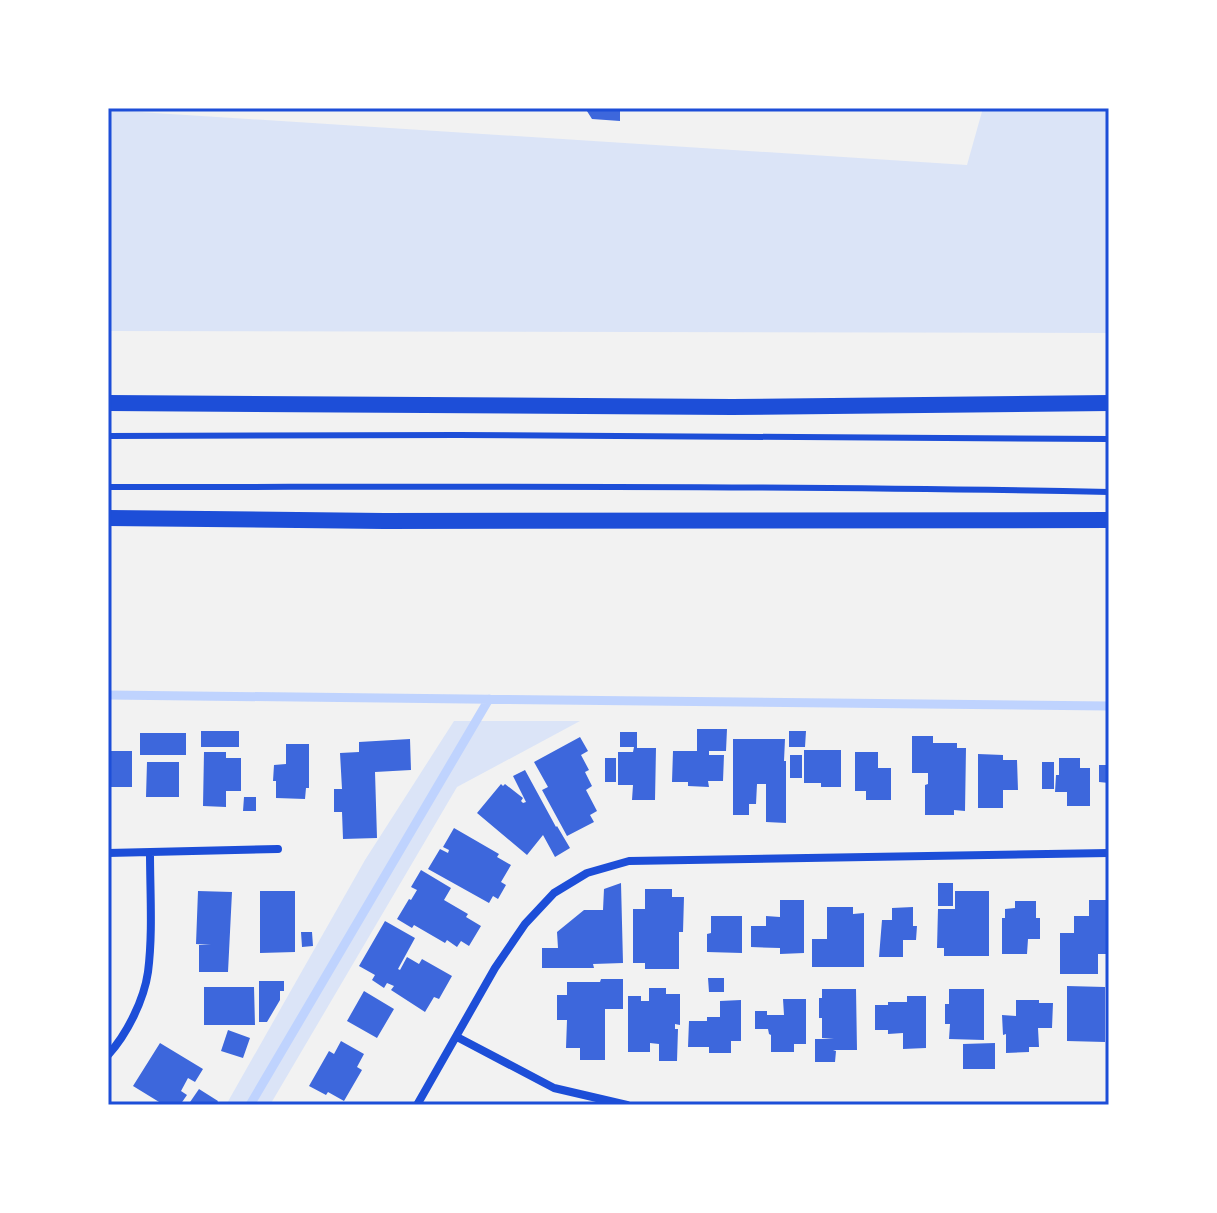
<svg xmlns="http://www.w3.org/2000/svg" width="1217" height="1213" font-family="'Times New Roman',serif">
	<rect width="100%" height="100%" fill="#f2f2f2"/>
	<path fill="#dbe4f7" d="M983,108h126v225l-1001,-2v-221l859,55z
		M454,721h126l-123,66 -187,318h-44l139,-245z"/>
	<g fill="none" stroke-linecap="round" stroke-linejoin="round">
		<path stroke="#bfd3fe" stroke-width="9" d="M108,695l1001,11
			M250,1105l239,-406"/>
	</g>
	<path fill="#3d67dc" d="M585,108h35v13l-28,-2z
		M697,729h30l-1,22h-17v4h15l-1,26h-15l1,6 -21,-1v-4h-16l1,-31h24z
		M201,731h38v16h-38z
		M789,731h17l-1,16h-16z
		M620,732h17v16h19l-1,52h-23l1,-15h-15v-33h15l1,-5h-14z
		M140,733h46v22h-46z
		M912,736h21v7h24v5h9l-1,63 -11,-1v5h-29v-30l3,-1v-11h-16z
		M580,737l8,14 -7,4 8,15 -4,2 7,14 -6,4 11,21 -7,4 4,7 -27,14 -25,-46 6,-3 -14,-25z
		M410,739l1,31 -36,2 2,66 -34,1 -1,-27h-8v-23h8l-2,-36 19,-1v-10z
		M733,739h52l-1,22h2v62l-20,-1v-38h-9l-1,20h-7v11h-16z
		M286,744h23v44h-3l-1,11 -29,-1v-17h-3l1,-16 12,-1z
		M804,750h37v37h-20v-4h-17z
		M108,751h24v36h-21v-4h-3z
		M204,752h22v6h15v33h-15v16l-23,-1z
		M855,752h23v16h13v32h-25v-9h-11z
		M978,754l25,1v5h14l1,30h-15v18h-25z
		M790,755h12v23h-12z
		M605,758h11v24h-11z
		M1059,758h21v10h10v38h-23v-14h-12l1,-17h3z
		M147,762h32v35h-33z
		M1042,762h12v27h-12z
		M1099,765h10v18l-10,-1z
		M525,770l31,57 1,-1 13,22 -15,9 -12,-22 -16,20 -50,-42 24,-29 2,2 2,-2 18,14 -2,3 2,2 3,-1 -13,-26z
		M244,797h12v14h-13z
		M454,828l45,26 -2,3 14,8 -10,17 5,3 -8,14 -5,-3 -4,7 -61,-34 12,-20 8,4 1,-3 -6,-3z
		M421,870l30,18 -7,12 24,14 -2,3 15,9 -12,20 -8,-5 -4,6 -10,-7 -2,3 -31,-18 -2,3 -15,-9 12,-20 2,1 6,-10 -6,-3z
		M621,883l2,80 -30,1 1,4h-52v-20h16l-1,-16 27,-22h19l1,-21z
		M938,883h15v23h-15z
		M645,889h27v8h12l-1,35h-4v37h-34v-6h-12v-54h12z
		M198,891l34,1 -4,80h-29v-27h12l-15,-1z
		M260,891h35v61l-35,1z
		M955,891h34v65h-45v-8h-7l1,-39h17z
		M780,900h24v53l-24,1v-6l-29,-1v-21h15v-10l14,1z
		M1089,900h20v54h-11v20h-38v-41h14v-17h15z
		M1015,901h21v17h4v21h-12l-1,15h-25v-36h3v-9l10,-1z
		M827,907h26v7l11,-1v54h-52v-28h15z
		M913,907v19h4l-1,14h-13v17h-24l3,-37h10v-12z
		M711,916h31v37l-35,-1v-18l4,-1z
		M385,921l30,17 -17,31 2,1 7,-13 12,7 3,-5 30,17 -13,23 -5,-2 -9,15 -34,-22 3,-4 -7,-3 -3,5 -12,-8 3,-5 -16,-9z
		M301,932h11l1,14 -11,1z
		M708,978h16v14h-15z
		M601,979h22v30h-18v51h-25v-12h-14l1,-28h-10v-25h10v-13h33z
		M259,981h25v10h-4v9l-13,22h-8z
		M1067,986l38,1v55l-38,-1z
		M204,987h50l1,38h-51z
		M649,988h17v6h14v31l-5,-1v5h3l-1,32h-18v-17l-9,-1v9h-22v-56h13v5h8z
		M822,989h34l1,61h-24l3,1 -1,11h-20v-23h19l-12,-1v-20h-3v-20h3z
		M949,989h35v51l-35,-1 1,-15h-5v-20h4z
		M364,991l30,18 -17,29 -30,-17z
		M907,996h19v52l-23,1v-16l-15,1v-4h-13v-25h13v-3h19z
		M783,999h23v45h-12v8h-23v-17l-2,-1 -1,-5h-13v-18h12v4h17z
		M741,1000v41h-10v12h-22v-6h-21l1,-26h18v-4h13v-16z
		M1016,1000h23v3h14l-1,25h-14l1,19h-10v5l-23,1v-19l-3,1 -1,-20 14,1z
		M228,1030l22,8 -7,20 -22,-7z
		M341,1041l23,13 -7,13 5,3 -18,31 -16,-9 -2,3 -17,-9 20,-35 5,3z
		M160,1043l43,26 -8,13 -7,-4 -7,13 6,4 -7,10h-16l-31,-19z
		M995,1043v26h-32v-25z
		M199,1089l19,12 -2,4h-28z"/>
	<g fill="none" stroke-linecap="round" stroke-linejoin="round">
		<path stroke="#1d4ed8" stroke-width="6" d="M108,436l350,-1 651,4
			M108,487c334,0 667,-2 1001,5"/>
		<path stroke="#1d4ed8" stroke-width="8" d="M108,853l170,-4
			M457,1037l97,51 73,17
			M108,1055c19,-21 36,-55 40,-83 5,-39 2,-80 2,-119
			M417,1105l78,-137 30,-44 29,-31 33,-20 42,-12 480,-8"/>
		<path stroke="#1d4ed8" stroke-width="16" d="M108,403l624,4 377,-4
			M108,518l276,3 725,-1"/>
	</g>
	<rect width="1217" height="1213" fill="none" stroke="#ffffff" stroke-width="220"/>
	<rect x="110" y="110" width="997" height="993" fill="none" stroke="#1d4ed8" stroke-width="3"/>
</svg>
